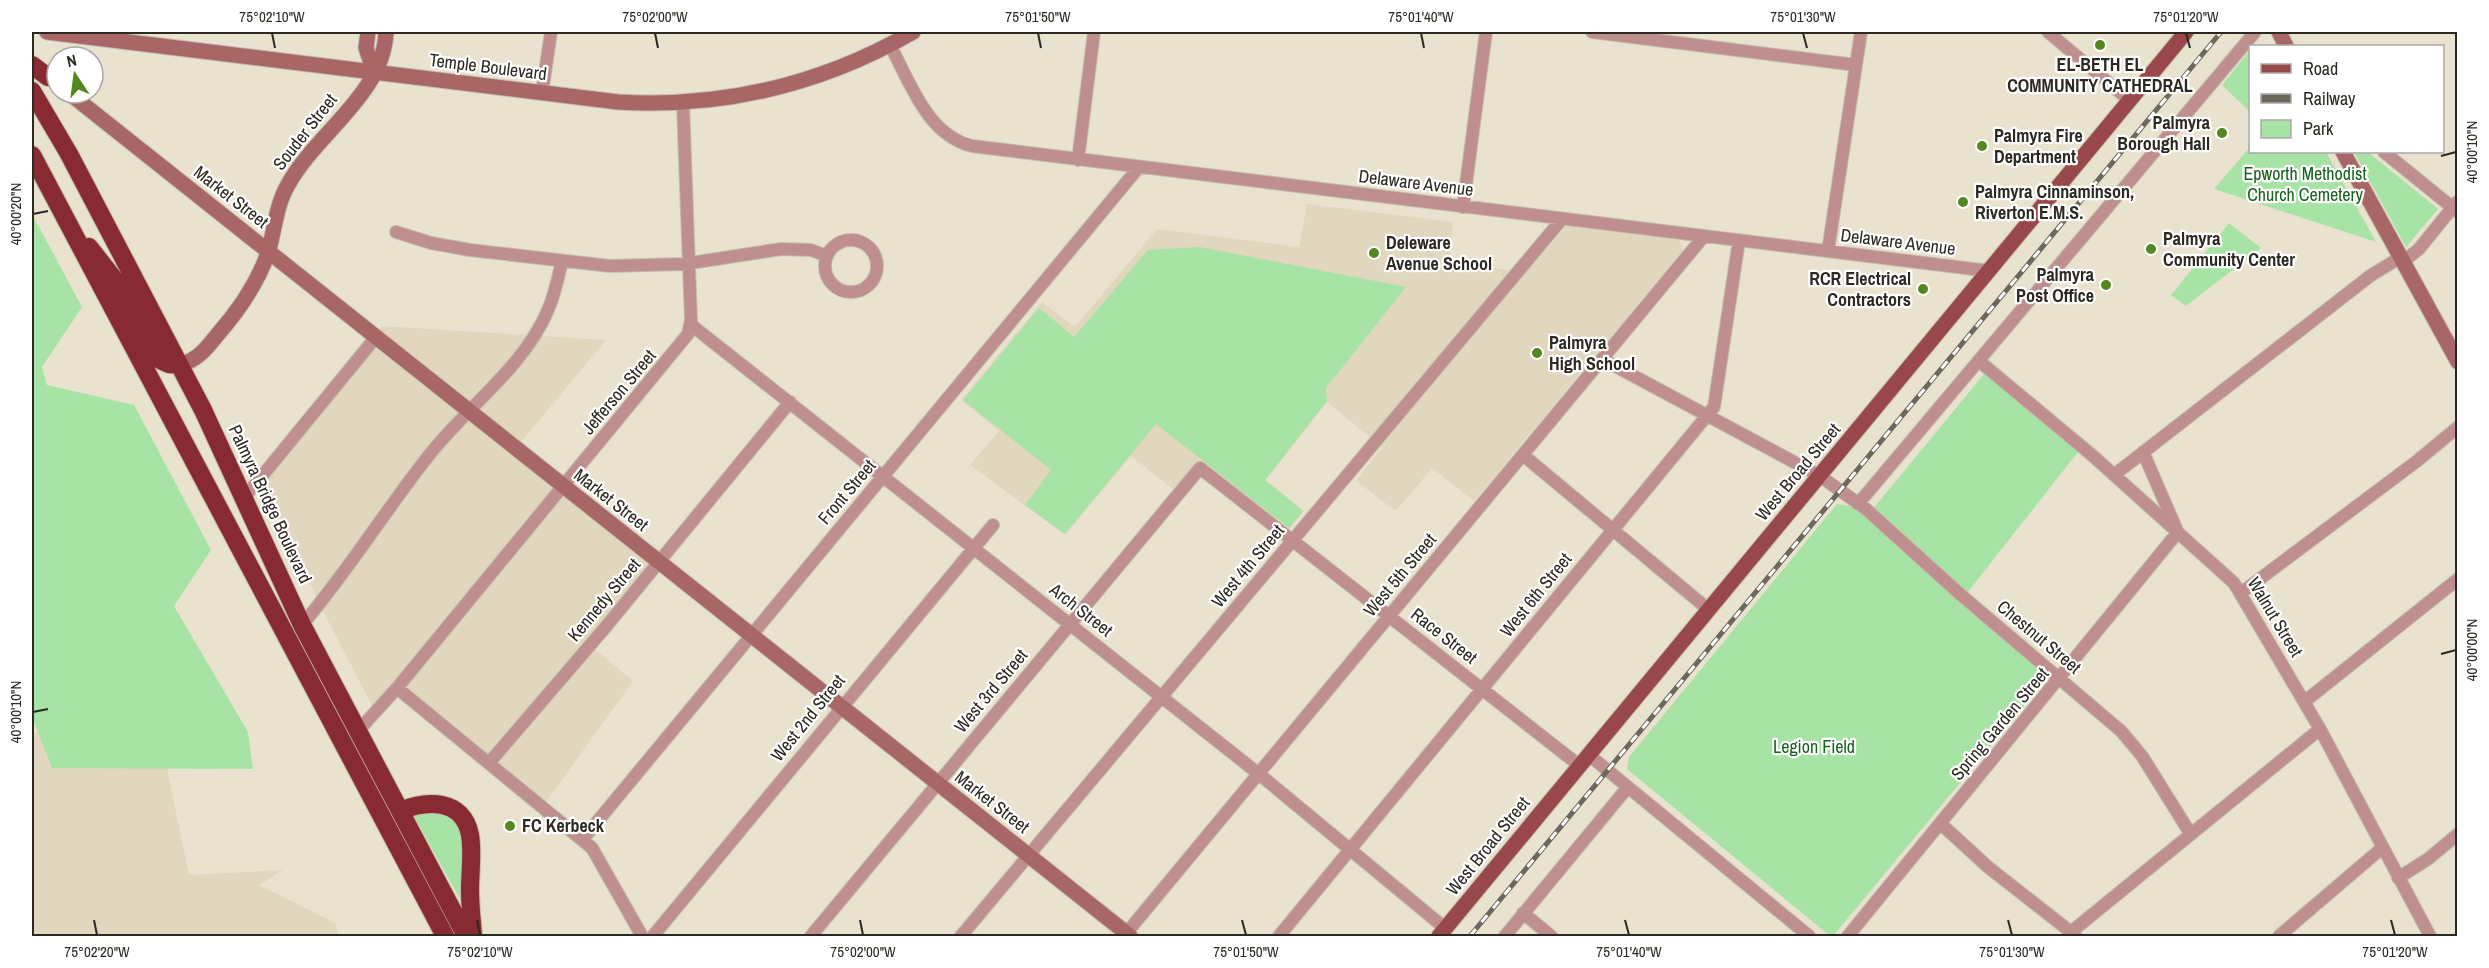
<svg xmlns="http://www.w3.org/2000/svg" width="2489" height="968" font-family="'Archivo Narrow',sans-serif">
	<rect width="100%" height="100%" fill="#e9e2cf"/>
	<path fill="#e1d6be" d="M1307,204l146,18 -4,41 78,9 41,-48 110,13 5,13 -209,251 -42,-33 -36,43 -40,-30 26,-34 -55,-45 -61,78 38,31 -15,19 -81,-64 -13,-1 -22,24 -42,-33 -66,79 -95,-70 29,-34 -38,-31 81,-98 33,25 82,-98 142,18z
		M383,326l223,14 -90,108 142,114 -68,83 43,36 -90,125 -149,-112 -18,19 -51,-98 -63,-135z
		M60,723l103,26 26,126 94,-5 -24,15 76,38 4,13h-307v-202z"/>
	<path fill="#a8e3a6" d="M2250,50v62l-28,-27z
		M2250,147v5h76l50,90 -162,-53z
		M2354,152h14l70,57 -32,38z
		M32,214l50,93 -40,60 5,18 87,20 77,145 -37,56 74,126 5,37 -201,-1 -20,-51z
		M2229,223l32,25 -75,58 -15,-11z
		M1200,247l206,40 -80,101 1,13 -62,79 38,31 -14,17 -133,-104 -91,110 -40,-29 26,-35 -88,-70 76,-92 35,29 74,-87z
		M1984,374l94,78 -118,150 88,75 -215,259h-3l-203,-167 2,-12 208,-253 35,6z
		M435,810l19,9 10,20 -4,60 -48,-86z"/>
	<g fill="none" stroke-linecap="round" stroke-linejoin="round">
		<g stroke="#c3bdac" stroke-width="14">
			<path id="street" d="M1592,32l264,33
				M2048,32l81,68
				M890,45c20,37 37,90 82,101l1018,125
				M542,93l9,-61
				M2384,152l74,60
				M1078,160l16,-128
				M1463,207l23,-175
				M396,232l35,11 39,7 140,16 74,-2 97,-15 30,1 16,6
				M825 266a26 26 0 1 1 52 0a26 26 0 1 1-52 0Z
				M1828,251l33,-219
				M2404,261l15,-12 38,-47
				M690,324l569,450 187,155
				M1602,359l218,117 46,33 95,86 160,136 21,25 48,77
				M1979,361l114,95 141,127 86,146 110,207
				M2143,452l33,76
				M1523,455l186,155
				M2114,475l256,-199 31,-19
				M244,498l132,-161
				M1858,504l397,-472
				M2241,593l176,-132 41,-34
				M302,625c47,-55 84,-116 128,-171 38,-48 94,-87 118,-144 7,-16 10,-32 14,-49
				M397,688l195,160 50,88
				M2304,702l154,-123
				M358,731l39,-43 291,-354 3,-14 -8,-216
				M1589,755l220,181
				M489,763l115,-134 186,-227
				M1941,824l47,43 88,69
				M582,840l557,-673
				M2398,878l30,-19 30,-25
				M1523,913l28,23
				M2071,932l249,-203
				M653,936l340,-411
				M811,936l389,-468 380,298
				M961,936l601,-717
				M1124,936l580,-700
				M1279,936l435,-529 25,-167
				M1505,936l123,-149
				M1848,936l330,-404
				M2279,936l103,-88"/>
		</g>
		<g stroke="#c3bdac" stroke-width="17">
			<path id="secondary" d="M47,32l571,70c106,6 203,-17 295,-70
				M368,32l-2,16 8,24
				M2279,32l7,14
				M69,93l1061,843
				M2343,152l115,210
				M179,365c18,-4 28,-17 39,-31 21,-24 39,-50 50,-81 7,-24 8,-49 21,-70 28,-50 95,-90 97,-151"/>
		</g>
		<g stroke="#c3bdac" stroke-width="17">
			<path id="primary" d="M1439,936l747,-904"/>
		</g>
		<g stroke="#c3bdac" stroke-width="20">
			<path id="highway" d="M32,65l16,12
				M32,91l37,63 134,256 99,215 164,311
				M32,155l413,781
				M89,247l26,33 45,80 9,4 10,1
				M400,811c26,-11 63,-13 70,24 3,18 0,37 0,55 0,16 2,31 3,46"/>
		</g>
		<use href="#street" stroke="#be8f8e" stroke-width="12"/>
		<use href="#secondary" stroke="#a96666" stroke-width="15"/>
		<use href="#primary" stroke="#98474a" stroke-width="15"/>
		<use href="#highway" stroke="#882a31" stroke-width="18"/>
		<g stroke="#6d685d" stroke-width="5">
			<path id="rail" d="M1470,936l751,-904"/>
		</g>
		<use href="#rail" stroke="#fff" stroke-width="3" stroke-dasharray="9" stroke-linecap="butt"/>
	</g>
	<path fill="none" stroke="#2c2922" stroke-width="2" d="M272,33l3,15M655,33l3,15M1038,33l3,15M1421,33l3,15M1803,33l4,15M2186,33l4,15M2441,156l15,-4M33,214l15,-3M2441,654l15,-4M33,712l15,-3M94,920l3,15M477,920l3,15M860,920l3,15M1242,920l4,15M1625,920l4,15M2008,920l4,15M2391,920l4,15"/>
	<g fill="#538820" stroke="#fff" stroke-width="2">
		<circle cx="2100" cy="45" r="6"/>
		<circle cx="2222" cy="133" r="6"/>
		<circle cx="1982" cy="146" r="6"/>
		<circle cx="1963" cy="202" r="6"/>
		<circle cx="2151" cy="249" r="6"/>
		<circle cx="1374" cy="253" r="6"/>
		<circle cx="2106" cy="285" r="6"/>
		<circle cx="1923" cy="289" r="6"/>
		<circle cx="1537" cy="353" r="6"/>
		<circle cx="510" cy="826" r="6"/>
	</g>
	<g text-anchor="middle" stroke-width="4.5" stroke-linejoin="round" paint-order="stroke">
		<g font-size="18" font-weight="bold" fill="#2c2922" stroke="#fff" text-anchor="start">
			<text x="2100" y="71" text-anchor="middle">EL-BETH EL<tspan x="2100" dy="21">COMMUNITY CATHEDRAL</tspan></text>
			<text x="2210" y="129" text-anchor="end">Palmyra<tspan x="2210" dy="21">Borough Hall</tspan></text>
			<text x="1994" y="142">Palmyra Fire<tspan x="1994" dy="21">Department</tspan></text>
			<text x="1975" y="198">Palmyra Cinnaminson,<tspan x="1975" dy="21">Riverton E.M.S.</tspan></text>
			<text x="2163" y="245">Palmyra<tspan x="2163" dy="21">Community Center</tspan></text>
			<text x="1386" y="249">Deleware<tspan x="1386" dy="21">Avenue School</tspan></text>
			<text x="2094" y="281" text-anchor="end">Palmyra<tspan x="2094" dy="21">Post Office</tspan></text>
			<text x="1911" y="285" text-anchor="end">RCR Electrical<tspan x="1911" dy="21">Contractors</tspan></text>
			<text x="1549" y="349">Palmyra<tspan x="1549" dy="21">High School</tspan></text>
			<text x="522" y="832">FC Kerbeck</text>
		</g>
		<g font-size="18" fill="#2c2922" stroke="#fff">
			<text transform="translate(488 67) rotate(7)" y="6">Temple Boulevard</text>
			<text transform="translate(305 132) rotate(-52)" y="6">Souder Street</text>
			<text transform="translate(1416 183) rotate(7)" y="6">Delaware Avenue</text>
			<text transform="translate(231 197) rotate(38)" y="6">Market Street</text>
			<text transform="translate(1898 242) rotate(7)" y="6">Delaware Avenue</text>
			<text transform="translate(619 392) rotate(-50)" y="6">Jefferson Street</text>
			<text transform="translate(1798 472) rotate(-50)" y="6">West Broad Street</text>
			<text transform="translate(847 492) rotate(-50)" y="6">Front Street</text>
			<text transform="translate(611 500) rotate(38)" y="6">Market Street</text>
			<text transform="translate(270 504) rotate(65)" y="6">Palmyra Bridge Boulevard</text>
			<text transform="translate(1248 566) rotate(-50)" y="6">West 4th Street</text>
			<text transform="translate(1400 575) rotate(-50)" y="6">West 5th Street</text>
			<text transform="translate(1536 595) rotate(-51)" y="6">West 6th Street</text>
			<text transform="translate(604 600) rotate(-50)" y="6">Kennedy Street</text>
			<text transform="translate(1081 610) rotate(38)" y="6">Arch Street</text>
			<text transform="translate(2275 617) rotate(59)" y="6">Walnut Street</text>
			<text transform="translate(1444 636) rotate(38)" y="6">Race Street</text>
			<text transform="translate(2039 637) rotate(40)" y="6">Chestnut Street</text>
			<text transform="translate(991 691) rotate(-50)" y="6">West 3rd Street</text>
			<text transform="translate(808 718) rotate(-51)" y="6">West 2nd Street</text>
			<text transform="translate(2000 724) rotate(-50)" y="6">Spring Garden Street</text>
			<text transform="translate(992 802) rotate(38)" y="6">Market Street</text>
			<text transform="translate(1488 846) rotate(-51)" y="6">West Broad Street</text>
		</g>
		<g font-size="18" fill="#16621c" stroke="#fff">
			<text x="2305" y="180">Epworth Methodist<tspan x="2305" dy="21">Church Cemetery</tspan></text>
			<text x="1814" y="753">Legion Field</text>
		</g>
	</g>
	<rect width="2489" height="968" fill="none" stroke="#ffffff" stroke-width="66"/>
	<rect x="2249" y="45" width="195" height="108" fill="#ffffff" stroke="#aba9a7" stroke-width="1.5"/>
	<rect x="2261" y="64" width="30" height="9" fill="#98474a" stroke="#aba9a7" stroke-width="1.5"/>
	<text x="2303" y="75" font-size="18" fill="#2c2922">Road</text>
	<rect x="2261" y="94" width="30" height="9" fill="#6d685d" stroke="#aba9a7" stroke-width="1.5"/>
	<text x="2303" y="105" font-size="18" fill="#2c2922">Railway</text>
	<rect x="2261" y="120" width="30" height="18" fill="#a8e3a6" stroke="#aba9a7" stroke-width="1.5"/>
	<text x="2303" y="135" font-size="18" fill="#2c2922">Park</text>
	<g transform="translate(75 75) rotate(347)"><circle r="28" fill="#ffffff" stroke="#aba9a7" stroke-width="1.5"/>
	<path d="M0-4.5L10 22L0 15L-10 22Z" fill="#538820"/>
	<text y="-9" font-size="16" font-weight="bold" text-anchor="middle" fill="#2c2922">N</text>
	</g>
	<rect x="33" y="33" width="2423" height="902" fill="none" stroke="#2c2922" stroke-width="2"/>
	<g font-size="15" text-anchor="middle" fill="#2c2922">
		<text x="272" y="22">75°02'10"W</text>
		<text x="655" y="22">75°02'00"W</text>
		<text x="1038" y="22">75°01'50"W</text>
		<text x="1421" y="22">75°01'40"W</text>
		<text x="1803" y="22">75°01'30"W</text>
		<text x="2186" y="22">75°01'20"W</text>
		<text transform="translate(2472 152) rotate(-90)" y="5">40°00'10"N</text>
		<text transform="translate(16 214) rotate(-90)" y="5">40°00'20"N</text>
		<text transform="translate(2472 650) rotate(-90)" y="5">40°00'00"N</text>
		<text transform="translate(16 712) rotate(-90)" y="5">40°00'10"N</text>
		<text x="97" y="957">75°02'20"W</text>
		<text x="480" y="957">75°02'10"W</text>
		<text x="863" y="957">75°02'00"W</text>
		<text x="1246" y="957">75°01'50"W</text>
		<text x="1629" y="957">75°01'40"W</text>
		<text x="2012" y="957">75°01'30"W</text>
		<text x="2395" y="957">75°01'20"W</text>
	</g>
</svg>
